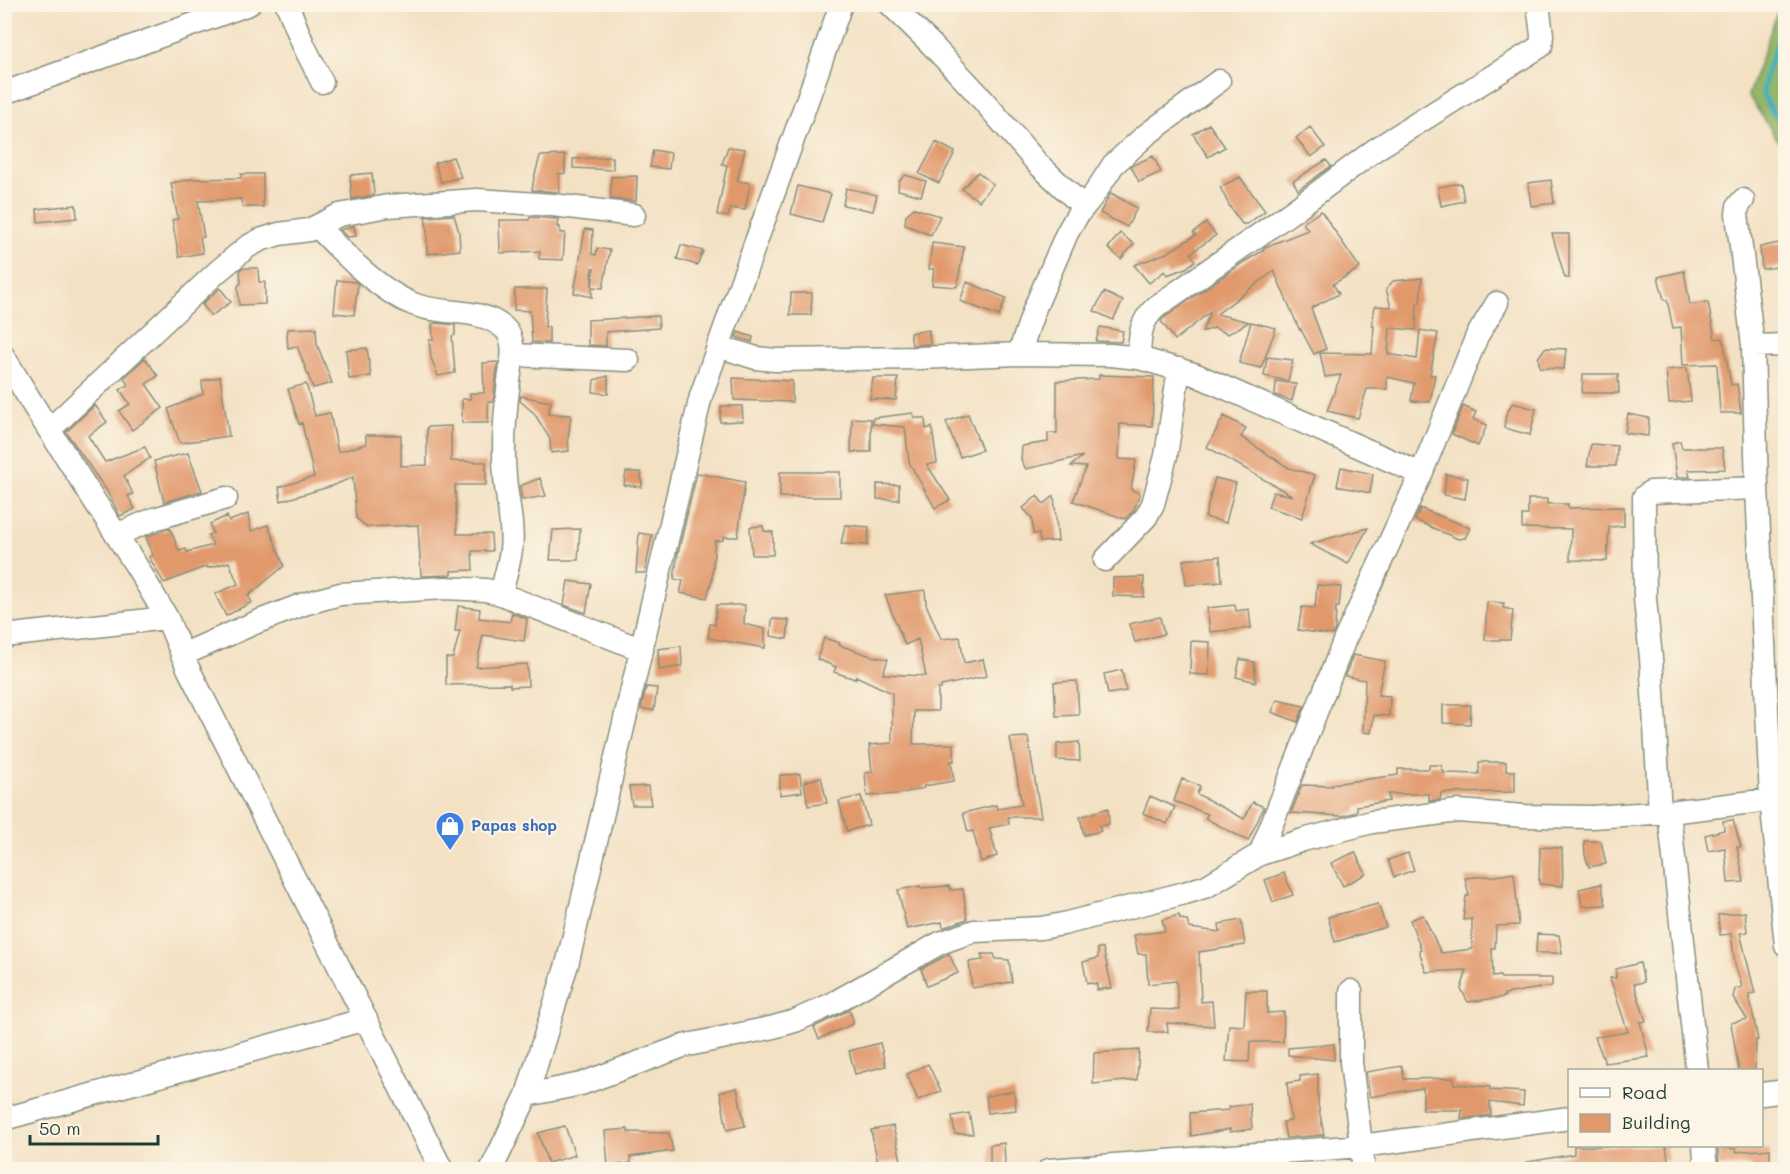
<svg xmlns="http://www.w3.org/2000/svg" width="1790" height="1174" font-family="Mali,sans-serif">
	<rect width="100%" height="100%" fill="#fcf5e5"/>
	<filter id="ink" filterUnits="userSpaceOnUse"><feTurbulence type="fractalNoise" baseFrequency=".0167" numOctaves="2"/><feDisplacementMap in="SourceGraphic" scale="12" xChannelSelector="R" yChannelSelector="G"/><feConvolveMatrix kernelMatrix="1 2 1 2 8 2 1 2 1" color-interpolation-filters="sRGB"/></filter>
	<filter id="wash" filterUnits="userSpaceOnUse"><feTurbulence type="fractalNoise" baseFrequency=".008" numOctaves="4" result="noise"/><feDisplacementMap in="SourceGraphic" scale="24" xChannelSelector="R" yChannelSelector="G"/><feGaussianBlur stdDeviation="1.35" result="paint"/><feColorMatrix in="noise" values="0 0 0 0 0 0 0 0 0 0 0 0 0 0 0 0 0 1.4 0 .05"/><feComposite in="paint" operator="in"/></filter>
	<g filter="url(#wash)">
		<rect width="100%" height="100%" fill="#f3e1c4"/>
		<path fill="#94b669" stroke="#5a7a4e" stroke-width="1.5" d="M1780,5h6l-1,146 -37,-56z"/>
		<g fill="none" stroke-linecap="round" stroke-linejoin="round">
			<path stroke="#42b1be" stroke-width="5" d="M1786,12l-3,16 -18,49 -2,18 9,16 14,16"/>
		</g>
		<g id="blocks">
			<path fill="#e1996c" d="M1209,124l16,23 -17,10 -15,-23z
				M1310,127l15,20 -14,10 -15,-19z
				M936,142l19,10 -16,31 -20,-9z
				M728,147l17,2 -8,32 13,2 -5,27 -14,-2 -3,9 -11,-2 10,-50 -5,-1z
				M653,150l18,3 -2,16 -19,-2z
				M565,155v18l-6,1v18l-27,-2 2,-12 6,-22z
				M1153,156l8,16 -22,10 -8,-16z
				M453,157l8,20 -20,5 -6,-19z
				M613,157v13l-40,-2v-9z
				M1326,160l5,6 -33,24 -5,-9z
				M978,172l15,12 -14,17 -17,-12z
				M372,173l2,22 -22,4 -2,-24z
				M241,174h22v33h-21l-1,-8 -43,2 6,36 -4,1 3,15 -24,4 -7,-37 6,-1 -7,-36 21,-4 49,-1z
				M905,175l21,6 -5,15 -23,-6 1,-9z
				M637,176l-1,25 -25,-2v-22z
				M1240,177l25,34 -18,13h-5l-12,-17 -10,-20z
				M1551,180l3,23 -23,3 -3,-23z
				M1461,183l3,18 -23,5 -3,-19z
				M798,186l33,8 -9,28 -31,-8z
				M846,188l31,7 -4,16 -30,-6z
				M1111,193l26,15 -10,19 -27,-14z
				M76,205l1,13 -39,4 -1,-13z
				M914,208l26,8 -9,19 -26,-10 1,-10z
				M1321,211l39,57 -27,16 6,10 -28,14 15,41 -12,5 -14,-26v3l-26,-60 -57,43 32,8 -21,12 -14,-6 -12,4 9,-21 -36,29 -14,-19 4,-4 79,-55 20,-12 -1,-1 2,-2 43,-17 -5,-7z
				M454,215l5,17 1,18 -33,4v-26l-2,-11z
				M530,217l28,2 -1,8h3v6h5l-2,27 -24,-1 1,-8 -40,2 -1,-33h30z
				M1206,223l10,12 -25,18 4,8 -9,7 -19,7 -2,-4 -16,12 -15,-18 33,-12 29,-18 -3,-2z
				M354,226l2,10 -9,1 -7,-7z
				M585,229l8,1 -1,24 4,1 1,-7 13,2 -7,38 -11,-1 2,-19h-2v29l-18,-4z
				M1120,233l14,11 -13,15 -13,-11z
				M1552,234h17v44h-4z
				M1783,242l2,24 -23,3 -2,-22z
				M932,243l32,4 -7,40 -25,-2 2,-16h-5z
				M681,245l22,6 -6,14 -20,-6z
				M242,268h16l1,14h6v22l-26,1 -1,-19 3,-3 -1,-13z
				M1684,271l6,34 18,-3 7,37 8,-1 8,47 6,-1 4,29h-21l-3,-49 -34,1 -2,-38 -8,1 -6,-28h-3l-6,-23z
				M1422,278l-2,25h-3l-1,27 -26,-2 -2,26 29,5 3,-29 18,3 -8,42h5l-5,27 -19,-1 3,-18 -27,-6v12h-20l-9,29 -31,-7 14,-36 -16,2 -5,-24 52,1 2,-28h-2l3,-20 16,1 -5,-18 7,-8z
				M337,280l18,2 3,2 -4,31 -20,-2z
				M967,282l39,16 -7,18 -39,-15z
				M220,288l11,14 -20,14 -9,-12z
				M515,289h32l-2,38h4v16l-17,-1 -2,-31 -16,-1z
				M1104,292l19,9 -10,19 -19,-9z
				M791,293h21l-1,22h-21z
				M658,316l1,12 -53,4v14l-18,-1v-25z
				M1251,322l25,6 -15,40 -22,-5z
				M436,323l19,2v10l-3,1 3,37 -17,3 -7,-18 -2,-18h4l-1,-16z
				M1100,327l23,4 -2,11 -25,-1z
				M316,328l1,16 15,39 -19,5 -16,-42 -9,2 -1,-12 1,-7z
				M929,330l1,14 -18,1 -2,-12z
				M738,332l15,5 -1,5 -16,-5z
				M367,348l4,28 -22,3 -3,-29z
				M1545,348l21,1 -2,20 -24,-1 -2,-10z
				M1267,357l26,3 -5,21 -24,-5z
				M145,358l13,18 -12,8 17,24 -31,22 -13,-19 11,-7 -10,-14 8,-5 -4,-7z
				M498,362l-5,40h-5v21h-26v-24h8v-6h14l-1,-30z
				M1687,368l4,33 -22,2 -3,-33z
				M1583,374h35l1,19h-37z
				M1099,375l55,2 -2,49 -32,-2 -1,35 17,1 -5,30 9,3 -6,17 -9,9 -52,-18 13,-34 -15,-1 12,-10 -57,13 -5,-9 1,-14 26,-4v-9h9v-52l42,-2z
				M608,376v18l-15,-2 1,-12z
				M220,377l9,59 -49,7 -12,-34 35,-15 -1,-13z
				M733,378l59,3v21l-58,-2z
				M873,378h25l-2,22 -26,-1z
				M1276,381l20,3 -4,17 -17,-6z
				M306,384l9,32 15,-3 8,39 28,-8v-9h35v31l26,-1v-38l24,-1v35l35,1v23h-31l2,49h34l1,17h-20l1,19 -22,1v4l-30,1 -3,-51 -51,2 -11,-9 -3,-41 -21,9 -51,15 -2,-14 35,-10 -12,-54 -3,1 -11,-35z
				M521,396l30,6 -3,12 23,1 -3,24 1,12 -18,2 -1,-14 -16,-26 -14,-12z
				M1512,403l24,6 -6,26 -26,-7 2,-13z
				M95,405l12,17 -19,14 17,26 40,-15 5,11 -26,18 9,18 -5,2 7,13 -15,7 -14,-26 -40,-58z
				M721,406h21l1,15 -23,1z
				M1463,406l13,6 -3,7 14,6 -9,21 -26,-12z
				M913,413l2,5h10l1,11 6,-2 5,36 -10,2 23,35 -15,8 -26,-46 -4,-35 -32,-3v-6z
				M968,414l14,36 -22,7 -14,-35z
				M1628,414l21,4 -1,18 -23,-3z
				M1224,416l22,12 -5,9 48,31 26,7 -13,43 -34,-11 5,-15 20,4 -86,-49z
				M852,418l19,1v33h-20z
				M1680,441l2,7h40l3,21 -37,1 2,7h-13l-5,-34z
				M1591,444l26,2 -1,20h-29z
				M188,453l14,38 -38,11 -10,-41z
				M1341,467l32,7 -3,19 -33,-7z
				M626,472h15l1,15 -18,-2z
				M780,472h60v25h-60z
				M697,473l48,9 -7,55h-15v3l-8,1 -3,38 -5,19 -27,-5 3,-12 -9,-2 4,-26z
				M1446,474l22,4 -3,21 -21,-4z
				M540,478l6,18 -24,4 -2,-14z
				M1215,478l21,5 -10,40 -21,-6z
				M877,484l22,1v15l-22,-1z
				M1037,496l7,8 10,-8 4,45 -18,1 -1,-8h-6l-1,-16 -9,-10z
				M1528,499h19v5h21v4l56,-1v19l-15,1 -2,34 -37,-1 1,-31 -49,-1v-13h6z
				M1420,508l50,20 -5,10 -7,1 -43,-19z
				M248,514l3,17 17,-6 16,41 -36,30 4,6 -26,14 -11,-22 23,-10 -9,-22 -21,6 -1,-2 -43,17 -15,-26 4,-2 -7,-18 24,-9 9,23 7,-2 1,3 26,-7 -5,-10 5,-2 -3,-9 17,-8 2,5z
				M845,525l24,2 -1,18 -27,-1z
				M763,526l1,5 9,1v23h-21l-2,-28z
				M1368,528l-20,36 -38,-20 24,-7z
				M580,529l-2,31h-28l3,-30z
				M639,533l13,2 -7,38h-9z
				M1220,556l2,26 -36,3 -3,-25z
				M1144,577v20l-31,-1v-18z
				M568,581l23,3 -5,29 -22,-8z
				M1317,585l24,2 -2,20h-3l-1,22 -3,6 -34,-5 4,-23 13,1z
				M925,590l1,14 15,35 19,-2 4,26 19,-4 4,17 -46,10v3h-3v22h-24l-1,33h41v17h-3l3,20 -30,5v2l-26,6 -31,2 -2,-23 7,-1 -3,-27 23,-2v-50l-36,-17 -1,3 -21,-7 2,-5 -19,-8 7,-21 16,5 -1,2 32,11 17,3 -5,15 43,2 -8,-37 -13,6 -20,-50z
				M1487,602l17,1 -1,5 10,2 -3,30h-25z
				M716,605h29l-1,19 21,5v19l-57,-10 2,-14 5,1z
				M1235,605l1,6 13,-2 2,19 -41,4 -3,-24z
				M458,606l22,3 -1,9 31,4 2,-9 15,6 -3,22 -41,-6 -7,32 51,-3 1,22 -18,1v-3l-64,1v-27h7l7,-27h-5z
				M1160,617l4,17 -29,8 -6,-18z
				M772,619l17,1 -2,19 -16,-3z
				M1191,641l19,1 -1,33 -19,-1z
				M681,646l1,20 -23,4 -1,-21z
				M1353,655l32,6 -7,34 12,1 -1,20 -15,-1 -3,18 -8,-1 2,-52 -20,-4z
				M1240,659l14,3 2,20 -20,-5z
				M1122,670l4,21 -18,3 -4,-20z
				M1077,681l2,34 -23,1 -2,-34z
				M646,687l11,1 -3,22 -13,-1z
				M1277,700l27,6 -6,16 -26,-10z
				M1443,705h28l-1,19 -27,-1z
				M1028,737l13,80h-33l1,7 -20,4 8,28 -16,6 -8,-31 -5,1 -5,-19 33,-8 1,4 25,-4 -12,-67z
				M1079,742l1,19 -23,-1v-16z
				M1479,762h27v9h9v21l-74,1 -1,7 -11,1v-7h-41l1,7 -32,5v6l-15,4 -51,-3 11,-28 30,1v-2l66,-9v-6h31v-4h12l3,8 35,1z
				M800,774l2,18 -22,3v-20z
				M821,777l6,26 -19,3 -4,-24z
				M1182,779l18,7 -3,8 47,25 9,-17 11,5 -16,34 -43,-23 3,-4 -34,-13z
				M648,786l3,19h-19l-3,-18z
				M861,796l8,29 -22,6 -8,-30z
				M1150,796l25,11 -8,17 -24,-11z
				M1108,808l1,16 -10,2 2,5 -17,4 -4,-18z
				M1733,820l8,27h-4l7,35 -16,1 -3,-35 -17,3 -3,-16 19,-5 -1,-9z
				M1584,841h17l5,23 -17,3 -4,-12z
				M1540,847l22,1 1,38 -24,-2z
				M1355,852l11,22 -23,12 -12,-23z
				M1408,853l6,17 -20,7 -6,-17z
				M1284,873l9,22 -20,7 -8,-22z
				M1514,873l5,52 -23,1 -1,22h-3l1,29 7,-1 1,2h51v8l-48,8 1,3 -37,5 -7,-13 6,-19 -41,2 -7,-22 2,-1 -11,-29 13,-5 18,38 31,-4v-30l-9,1 3,-24h3l-4,-18 23,-2 1,1z
				M1601,884l5,21 -24,1 -3,-17z
				M920,886v2l29,-2 2,4 12,-1 4,30 -22,8h-2l-1,-5 -35,7 -9,-39z
				M1378,904l8,23 -51,15 -7,-25z
				M1745,912l2,20 -7,1 15,60 -6,1 9,46h-2l-1,31h-16l-8,-48 16,-4 -14,-22 2,-8 7,-2 -7,-23 -4,-30 -11,1 -2,-20z
				M1179,915l1,4 7,1 2,8 31,4 -1,-8 22,-4 4,25 -46,7 2,50 11,-1 2,25 -47,-3 1,9h-20l2,-23 29,1 -3,-29 -28,3 -2,-30h-8l-4,-19 31,-4 -3,-11z
				M1537,934l22,1 3,18h-26z
				M1098,948h5l9,40 -15,2v-6l-10,-1 -4,-21 15,-4z
				M949,954l9,19 -31,13 -6,-17z
				M981,954h13l2,5 13,1 3,22 -40,6 -3,-26 14,-2z
				M1640,963l4,19 -10,2 12,37 -6,1 9,35 -44,6 -10,-26 33,-5 -18,-54h6v-9z
				M1246,991h21v22l17,-1 -1,30h-33l-1,20 -23,-1 3,-36 15,1z
				M849,1010l4,9v5l-34,15 -5,-12z
				M880,1043l6,23 -31,8 -6,-23z
				M1334,1044v16l-46,-5v-7z
				M1139,1050l-2,30 -44,4 1,-31z
				M928,1064l13,27 -23,9 -11,-26z
				M1402,1066l2,13 50,-1v6l36,3v3l34,2 -1,14 -33,-4 1,13 -30,4 1,-9h-39v-22l-53,9 -4,-25z
				M1318,1074v30l6,31 -38,3 -3,-16 8,-1 -4,-38 13,-2v-5z
				M737,1088l8,38 -18,4 -7,-38z
				M1014,1091l2,19 -28,3 -2,-17z
				M1250,1104l2,25 -22,3v-3l-39,7 -1,-23 39,-3v-3z
				M969,1113l4,21h-18l-3,-18z
				M565,1126l10,29 -27,8 -10,-30z
				M893,1126l8,34 -23,4 -7,-34z
				M628,1129v3l41,1 4,18 -43,6 1,6 -23,3 -3,-35z
				M1004,1143l1,21h-15v-19z
				M1574,1146h92l2,14 -58,10h-82l-1,-8 47,-8z
				M1718,1147l18,2 1,3 33,-3v21h-20v-5l-31,2z"/>
		</g>
	</g>
	<g filter="url(#ink)">
		<use href="#blocks" fill-opacity="0" stroke="#898f7c" stroke-width="1.5"/>
		<g fill="none" stroke-linecap="round" stroke-linejoin="round">
			<g stroke="#898f7c" stroke-width="25">
				<path id="minor" d="M287,4l16,40 19,38
					M890,4l41,40 44,47 63,73 46,43
					M4,93l245,-89
					M1743,200l-5,6 -1,8 16,132 4,142 14,311 15,146
					M317,226c26,27 61,64 96,78 29,12 65,2 91,24 14,12 7,37 5,53 -4,32 -7,64 -4,96 2,24 9,49 6,73 -2,15 -7,30 -10,44
					M718,346l38,12 19,2 145,-2 99,-4 92,1 28,3 55,16 227,100
					M1753,346l33,-1
					M1019,354l15,-44 33,-77 11,-19 17,-21 18,-28 33,-30 73,-54
					M513,355l115,5
					M4,357l31,51 102,159 30,51 21,50 254,502
					M1139,358c1,-22 0,-35 17,-51l137,-96 83,-62 165,-103 1,-11 -4,-31
					M49,430l168,-158 30,-25 13,-7 19,-6 30,-4 30,-15 49,-9 89,-6 76,5 81,10
					M116,535l38,-16 72,-21
					M1105,560l41,-43 7,-13 13,-48 13,-87
					M4,636l163,-18
					M182,655l75,-33 47,-18 36,-10 105,-6 41,2 15,4 141,56
					M1660,812l-9,-154 -6,-59 -1,-102 6,-5 107,-4
					M1669,812l28,258
					M1260,854l85,-215 76,-165 56,-138 20,-33
					M1351,991v71l13,108
					M1762,1094l24,-3
					M527,1095l54,-11 102,-38 87,-18 25,-7 37,-17 108,-61 34,-12 67,-3 22,-4 122,-31 22,-7 53,-32 43,-14 69,-18 86,-11 67,5 67,1 77,-5 117,-14
					M4,1119l362,-100
					M1704,1146l2,24
					M491,1170l36,-75 41,-134 133,-565c45,-131 95,-260 140,-392
					M1049,1170l312,-24 209,-28"/>
			</g>
			<use href="#minor" stroke="#fff" stroke-width="22"/>
		</g>
	</g>
	<defs>
		<g id="shop-pin" transform="scale(1.5)"><path d="M0 17L-7.5 6A9.5 9.5 0 1 1 7.5 6Z" fill="#3f7fe0" stroke="#fcf5e5"/><path d="M-5-2.5h2.3a2.7 3.5 0 0 1 5.4 0H5L5.5 6h-11ZM-1.5-2.5h3a1.5 2.3 0 0 0-3 0Z" fill="#fff"/></g>
	</defs>
	<g fill-rule="evenodd">
		<use href="#shop-pin" x="450" y="826"/>
	</g>
	<g text-anchor="middle" stroke-width="4.5" stroke-linejoin="round" paint-order="stroke">
		<g font-size="15" font-weight="bold" fill="#366cbe" stroke="#fcf5e5" text-anchor="start">
			<text x="471" y="831">Papas shop</text>
		</g>
	</g>
	<rect width="1790" height="1174" fill="none" stroke="#fcf5e5" stroke-width="24"/>
	<rect x="1568" y="1069" width="195" height="78" fill="#fcf5e5" stroke="#a4ab9e" stroke-width="1.5"/>
	<rect x="1580" y="1088" width="30" height="9" fill="#ffffff" stroke="#a4ab9e" stroke-width="1.5"/>
	<text x="1622" y="1099" font-size="18" fill="#1f3d34">Road</text>
	<rect x="1580" y="1114" width="30" height="18" fill="#e1996c" stroke="#a4ab9e" stroke-width="1.5"/>
	<text x="1622" y="1129" font-size="18" fill="#1f3d34">Building</text>
	<path d="M30 1135v9h128v-9" fill="none" stroke="#1f3d34" stroke-width="3"/>
	<text x="39" y="1135" font-size="18" fill="#1f3d34" stroke="#fcf5e5" stroke-width="4.5" paint-order="stroke">50 m</text>
</svg>
